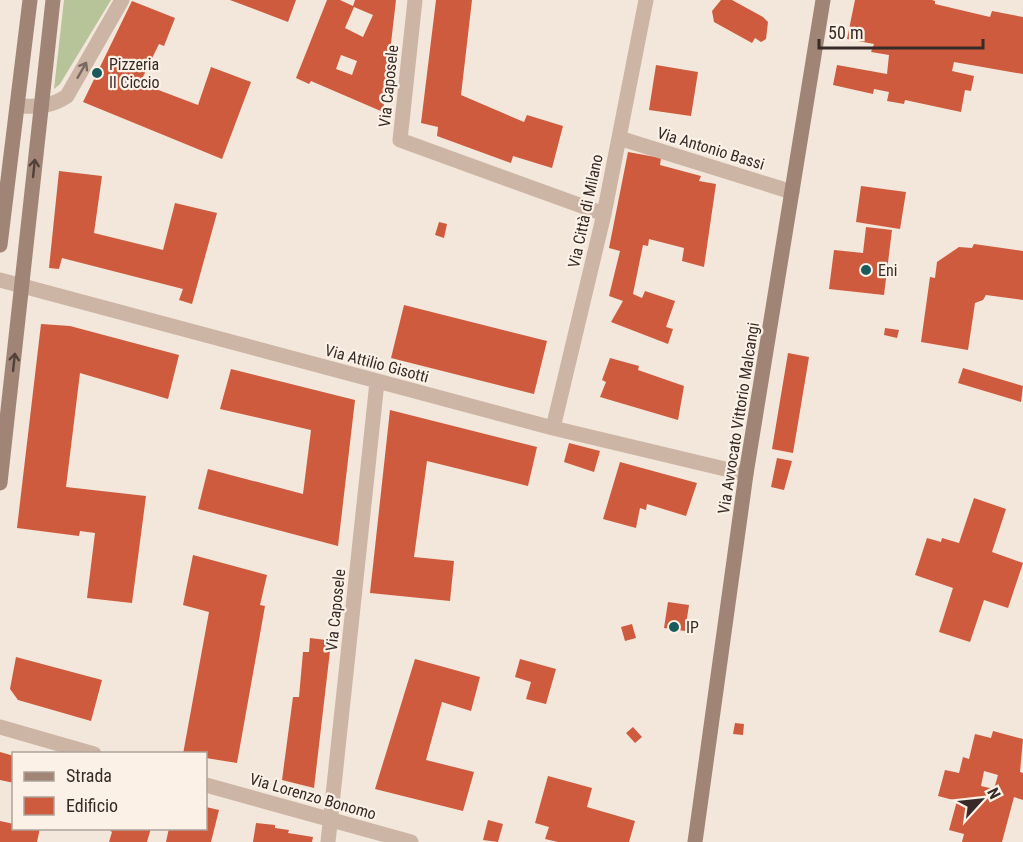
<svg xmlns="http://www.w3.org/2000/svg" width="1023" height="842" font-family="'Roboto Condensed',sans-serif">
	<rect width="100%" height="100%" fill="#f3e6da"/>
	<path fill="#b7c399" d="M64,0h47l-51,84 -6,5z"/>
	<path fill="#ce5b3d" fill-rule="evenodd" d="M230,0h66l-8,22z
		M327,0h13l13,6 2,-6h41l-13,112 -72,-31 -2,3 -13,-6zM354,7l19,8 -10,22 -18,-9zM341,55l16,6 -5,14 -16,-6z
		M436,0h36l-11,95 63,27 3,-7 36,11 -11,42 -39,-12 -2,7 -74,-27 1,-9 -17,-4z
		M721,0h11l31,17 5,5 -2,17 -5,3 -6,-4 -3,5 -38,-21 -2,-11z
		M855,0h77l3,1v3l55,13 2,-6 31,6v57l-69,-12 -2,9 22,5 -3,15 -6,-1 -4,22 -56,-12 -1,4 -17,-3 2,-9 -15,-3 -1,5 -40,-9 4,-20 50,9 2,-19 -18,-3 3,-8 -27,-5z
		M132,1l43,17 -11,28 -5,-2 -19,39 58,22 13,-38 40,15 -29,77 -139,-57z
		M656,65l42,7 -7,44 -42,-6z
		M628,152l33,6 -1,7 41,11 -2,5 17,3 -12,83 -22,-6 2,-13 -35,-9 -1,7 -5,-1 -10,49 9,4 3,-7 30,10 -9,26 7,2 -5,15 -57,-22 12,-21 -14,-5 11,-45 -11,-3z
		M59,171l43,5 -8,57 69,17 12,-47 42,10 -25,91 -13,-4 4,-11 -121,-31 -3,11 -10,-1z
		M861,186l45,6 -6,37 -44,-7z
		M439,222l8,2 -3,14 -9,-3z
		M866,227l26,3 -8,65 -55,-6 5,-39 29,3z
		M974,244l49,7v49l-37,-5 -3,5 -8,3 -7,47 -47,-8 9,-65 5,1 2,-16 22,-15 13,1z
		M404,305l143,36 -13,53 -143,-36z
		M41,324l29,2 109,29 -11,44 -88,-26 -14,114 80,9 -14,107 -45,-5 8,-65 -15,-2 -1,5 -62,-8z
		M885,328l14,2 -2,8 -13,-3z
		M788,353l21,4 -16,96 -21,-4z
		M610,358l29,8 -1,4 46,16 -6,34 -78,-23 6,-15 -4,-2z
		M963,368l60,18 -2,16 -63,-19z
		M231,369l124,31 -17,146 -140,-37 10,-40 95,25 8,-64 -91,-21z
		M390,410l147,37 -9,39 -101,-25 -13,96 40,4 -4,40 -80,-8z
		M569,443l31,8 -6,21 -30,-10z
		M777,458l15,3 -8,29 -13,-3z
		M620,462l77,21 -11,33 -39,-12 -1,6 -6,-2 -4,20 -33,-9z
		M974,498l32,11 -14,43 31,11 -15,45 -24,-8 -14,42 -31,-10 14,-44 -38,-13 12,-37 14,4 1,-4 17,5z
		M193,555l74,20 -7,30 5,1 -28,157 -31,-5v-4h-23l26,-142 -26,-7z
		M668,602l21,3 -4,26 -21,-3z
		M632,624l4,14 -11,3 -4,-14z
		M310,638l16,2v11h4l-16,137 -32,-8 11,-83h6l4,-45h6z
		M16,657l86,23 -11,41 -73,-21 -8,-11z
		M415,659l65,18 -9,34 -29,-9 -16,58 48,12 -11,39 -88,-22z
		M520,659l36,10 -10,35 -20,-5 5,-17 -16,-5z
		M735,723l9,1 -1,11 -10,-1z
		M633,727l9,10 -7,6 -9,-10z
		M993,731l30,8 -3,33 3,1v27l-9,-3 -12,45h-40l2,-8 -15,-4 8,-29 -19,-5 7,-26 14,3 4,-16 6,2 6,-25 16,4zM984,771l14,4 -4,14 -13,-3z
		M0,752l14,4v27l-14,-3z
		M548,776l44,12 -5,19 48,14 -6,21h-71l-13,-3 4,-12 -14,-4z
		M206,807l13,3 -8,32h-45l3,-14h37z
		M488,820l15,4 -5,18 -15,-2z
		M0,821l14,3v4h26l-3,14h-37z
		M256,823l19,2v3l14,2 -1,3 25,4 -1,5h-59z
		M106,828h45l-4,14h-38l3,-10z"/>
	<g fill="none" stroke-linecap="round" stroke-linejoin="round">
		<path stroke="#ccb5a5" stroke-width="15" d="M415,0l-15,140 204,74
			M18,106c19,1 33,1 49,-10l55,-96
			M619,138l173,54
			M0,280l553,148 193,46
			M553,428l51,-214 42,-214
			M0,727l94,27
			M206,785l205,57
			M328,842l49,-460"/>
		<path stroke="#a08476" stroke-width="15" d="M0,245l30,-245
			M0,483l53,-483
			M695,842l51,-368 77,-474"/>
	</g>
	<defs><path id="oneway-shaft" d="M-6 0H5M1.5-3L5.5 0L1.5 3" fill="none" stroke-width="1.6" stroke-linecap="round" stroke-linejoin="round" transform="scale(1.5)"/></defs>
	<use stroke="#7a6960" href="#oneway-shaft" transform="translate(82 70) rotate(-60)"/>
	<g stroke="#51413b">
		<use href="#oneway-shaft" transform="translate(34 168) rotate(-84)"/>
		<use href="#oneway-shaft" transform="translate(14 362) rotate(-84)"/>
	</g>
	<g fill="#195a5c" stroke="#fbf1e7" stroke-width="2">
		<circle cx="97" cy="73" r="6"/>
		<circle cx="866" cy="270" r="6"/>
		<circle cx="674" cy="627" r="6"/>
	</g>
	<g text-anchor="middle" stroke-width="4.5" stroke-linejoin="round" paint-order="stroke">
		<g font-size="16" fill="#372b27" stroke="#fbf1e7" text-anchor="start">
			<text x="109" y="70">Pizzeria<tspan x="109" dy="18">Il Ciccio</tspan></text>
			<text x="878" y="276">Eni</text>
			<text x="686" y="633">IP</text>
		</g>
		<g font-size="16" fill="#372b27" stroke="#fbf1e7">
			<text transform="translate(388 86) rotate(-84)" y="6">Via Caposele</text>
			<text transform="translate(711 148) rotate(17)" y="6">Via Antonio Bassi</text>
			<text transform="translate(585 211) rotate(-78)" y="6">Via Città di Milano</text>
			<text transform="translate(377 363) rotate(15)" y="6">Via Attilio Gisotti</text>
			<text transform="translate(738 418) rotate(-81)" y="6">Via Avvocato Vittorio Malcangi</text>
			<text transform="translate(335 610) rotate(-84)" y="6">Via Caposele</text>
			<text transform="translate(313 796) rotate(16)" y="6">Via Lorenzo Bonomo</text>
		</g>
	</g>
	<rect x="12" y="752" width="195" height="78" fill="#fbf1e7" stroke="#ada29a" stroke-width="1.5"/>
	<rect x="24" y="772" width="30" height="9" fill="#a08476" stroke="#ada29a" stroke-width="1.5"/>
	<text x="66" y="782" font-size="18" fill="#372b27">Strada</text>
	<rect x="24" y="797" width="30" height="18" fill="#ce5b3d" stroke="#ada29a" stroke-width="1.5"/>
	<text x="66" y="812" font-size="18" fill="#372b27">Edificio</text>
	<g transform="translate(981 800) rotate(63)" stroke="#fbf1e7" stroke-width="4.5" paint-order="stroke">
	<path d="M0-4.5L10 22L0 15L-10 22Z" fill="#372b27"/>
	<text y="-9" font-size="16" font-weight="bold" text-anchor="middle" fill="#372b27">N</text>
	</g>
	<path d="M819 39v9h164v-9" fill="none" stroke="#372b27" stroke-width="3"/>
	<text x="828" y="39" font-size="18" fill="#372b27" stroke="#fbf1e7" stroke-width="4.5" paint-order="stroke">50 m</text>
</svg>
